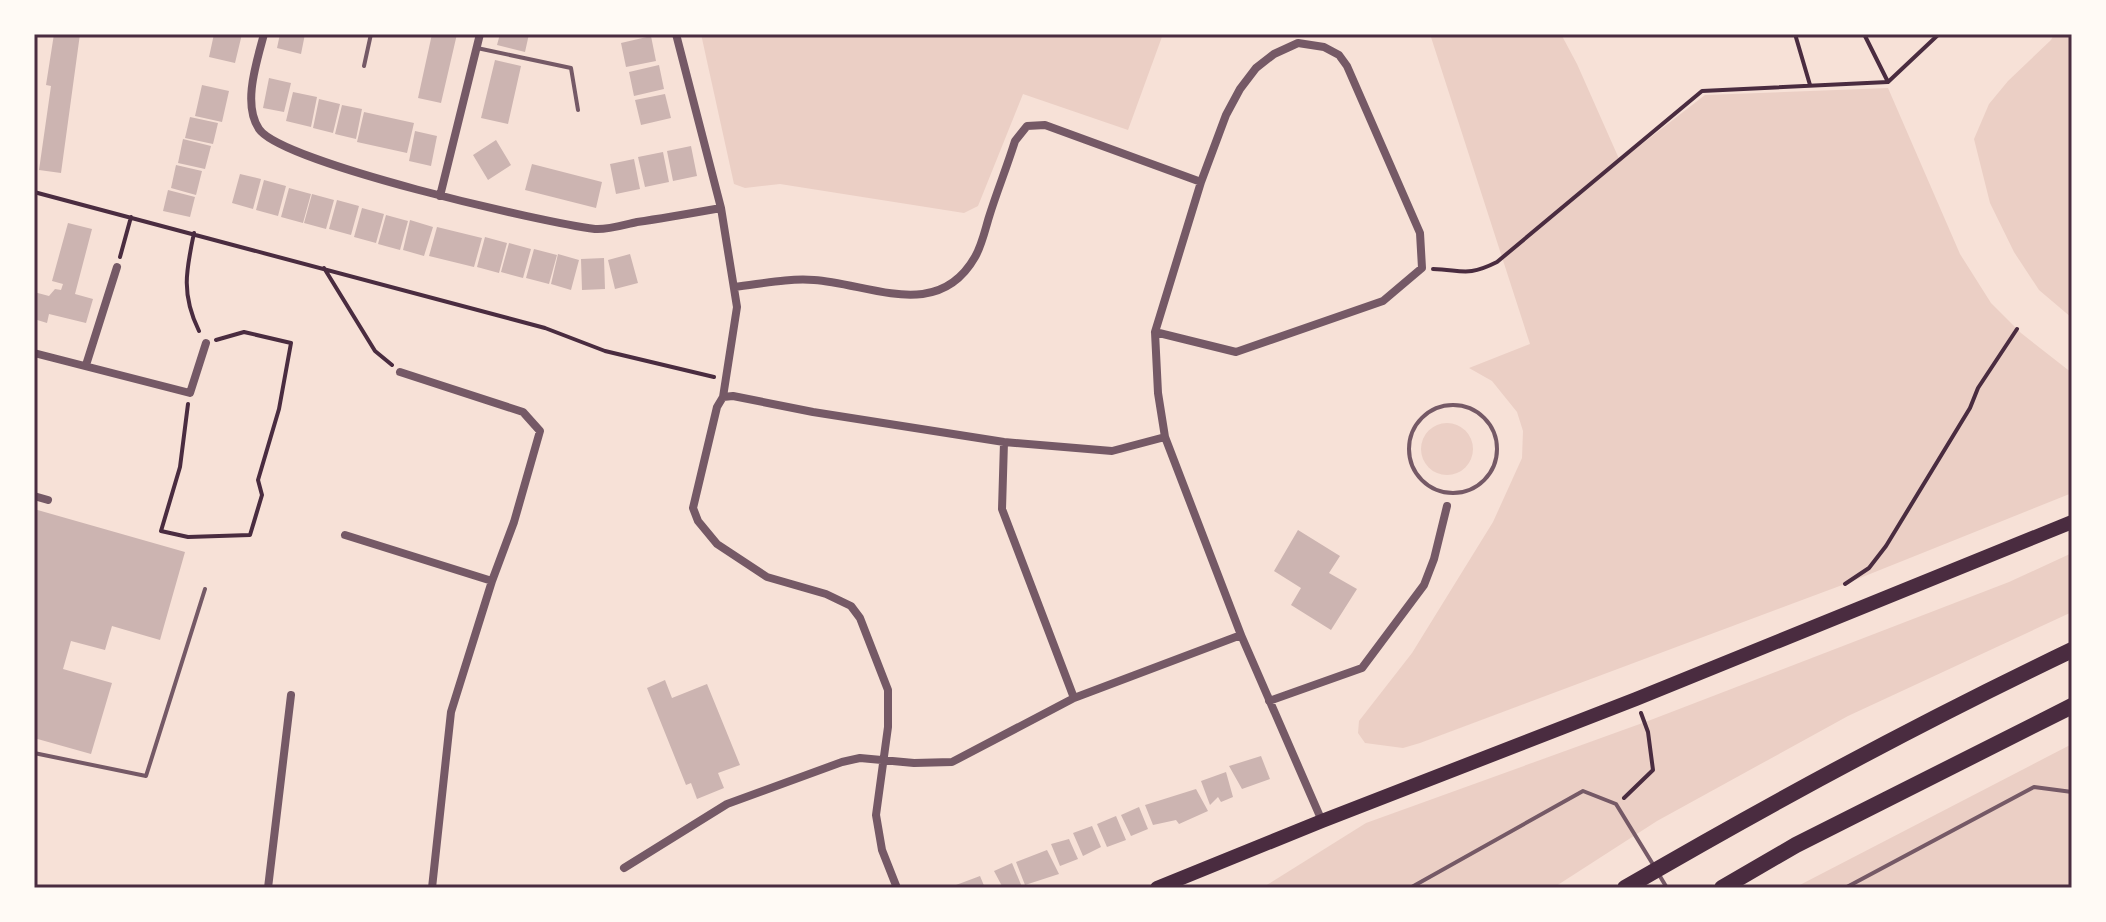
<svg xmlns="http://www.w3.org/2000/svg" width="2106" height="922" font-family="'Public Sans',sans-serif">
	<rect width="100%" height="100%" fill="#f7e1d7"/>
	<path fill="#ebcfc5" d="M701,34h462l-35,96 -105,-36 -45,112 -14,7 -184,-29 -35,4 -11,-4z
		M1430,34h131l16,30 43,97 85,-66 183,-7 72,166 31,49 30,30 51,40v120l-227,91 -425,159 -17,5 -38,-5 -7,-10 1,-12 53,-68 81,-131 29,-64 1,-27 -6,-19 -25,-31 -23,-13 61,-24z
		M2054,34h18v284l-33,-28 -25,-38 -24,-49 -16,-64 15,-35 19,-23 43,-41z
		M1421 449a26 26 0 1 1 52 0a26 26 0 1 1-52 0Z
		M2072,553v59l-224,104 -191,105 -104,67h-291l104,-65 282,-102 361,-139z
		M2072,744v144h-278z"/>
	<path fill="#ccb4b1" d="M54,34h26l-19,139 -22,-3 12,-84 -5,-1z
		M214,34h28l-7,29 -26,-6z
		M280,34h25l-4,20 -24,-6z
		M432,34h25l-16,69 -23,-5z
		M500,34h29l-4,18 -28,-7z
		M651,36l5,25 -30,6 -5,-24z
		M495,60l26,6 -13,58 -27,-6z
		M659,65l5,24 -30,7 -5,-24z
		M269,78l22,5 -7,29 -21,-4z
		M202,85l27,6 -7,31 -27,-6z
		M293,92l24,5 -6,30 -25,-6z
		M665,94l6,24 -30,7 -6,-25z
		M319,99l21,5 -7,29 -20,-5z
		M342,105l20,4 -6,30 -21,-5z
		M364,112l50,11 -7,30 -50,-11z
		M190,117l28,6 -5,21 -28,-6z
		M415,131l22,5 -6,30 -22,-5z
		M183,139l28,7 -6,23 -27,-6z
		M496,140l15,25 -23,15 -15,-25z
		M691,146l6,30 -24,5 -6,-30z
		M663,152l6,30 -24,5 -7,-30z
		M634,159l6,30 -24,5 -6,-30z
		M532,164l70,18 -6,26 -71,-18z
		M176,165l26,6 -6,24 -25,-7z
		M240,174l21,5 -8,30 -21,-6z
		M264,180l22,6 -8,30 -22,-6z
		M289,188l22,6 -8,29 -22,-6z
		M168,190l27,7 -5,20 -27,-6z
		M312,194l22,6 -8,29 -22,-6z
		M337,200l22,6 -8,29 -22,-6z
		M362,208l22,6 -8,29 -22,-6z
		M386,215l22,6 -8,29 -22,-6z
		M410,220l23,7 -9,29 -21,-6z
		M68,223l24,6 -17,65 18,5 -7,24 -37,-9 -2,9 -13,-4v-27l15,4 6,-7 6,1 2,-6 -11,-3z
		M437,227l45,11 -8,29 -45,-11z
		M485,237l22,6 -8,30 -22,-6z
		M509,243l22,6 -8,29 -22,-6z
		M534,249l23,6 -8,29 -23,-6z
		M558,254l21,6 -8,30 -20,-6z
		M630,254l8,29 -23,6 -7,-29z
		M604,258l1,31 -23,1 -1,-31z
		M34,509l151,43 -25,88 -48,-14 -7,24 -34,-9 -8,28 49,14 -21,71 -57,-16z
		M1298,530l42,26 -11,17 28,16 -26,41 -40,-25 10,-17 -27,-17z
		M665,680l7,18 35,-14 33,81 -22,8 6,15 -27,11 -6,-16 -5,2 -39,-97z
		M1261,756l9,23 -28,10 -13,-23z
		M1226,772l7,25 -12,5 -3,-5 -8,8 -9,-24z
		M1196,789l12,22 -29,13 -3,-4 -23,5 -8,-20z
		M1139,807l9,22 -17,7 -10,-21z
		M1116,816l10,24 -19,7 -10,-23z
		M1092,826l9,21 -18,9 -10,-23z
		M1069,839l9,20 -18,7 -9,-22z
		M1047,850l12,24 -34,11 -9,-23z
		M1012,863l10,24 -19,1 -9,-17z
		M980,876l5,12h-37z"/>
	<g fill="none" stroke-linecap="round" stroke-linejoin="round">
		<path stroke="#4a2c40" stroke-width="4" d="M1795,34l15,51
			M1864,34l24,48
			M34,192l511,136 60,23 109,26
			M194,233c-8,38 -13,61 5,98
			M120,257l11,-40
			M324,268l51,83 17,14
			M1433,269c30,1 34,8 64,-7l205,-171 186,-9 51,-48
			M188,404l-8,63 -19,64 27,6 62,-2 12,-40 -4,-15 21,-71 12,-66 -47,-11 -28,8
			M1845,584l24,-16 17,-22 84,-138 8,-20 39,-59
			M1624,798l29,-28 -5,-38 -7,-19"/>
		<path stroke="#755966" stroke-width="4" d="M477,48l94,20 7,42
			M364,66l7,-32
			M1409 449a44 44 0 1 1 88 0a44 44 0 1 1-88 0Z
			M34,753l112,23 59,-187
			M1658,873l9,15
			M1410,888l173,-97 33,13 38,62
			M1845,888l189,-101 38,5"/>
		<path stroke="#755966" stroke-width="8" d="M264,34c-7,27 -22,70 -5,95 23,34 286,94 336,100 13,1 28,-4 42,-7 28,-4 56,-9 84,-14
			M676,34l45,174 16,99 -14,90 -6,10 -24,101 5,13 19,23 50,33 59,17 25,12 9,12 28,72v37l-12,88 6,35 15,38
			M440,196l40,-162
			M734,287c27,-3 53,-9 80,-7 57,4 124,42 161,-23 7,-12 10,-27 14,-40 8,-26 18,-50 26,-76l12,-15 18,-1 156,57
			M1155,332l81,20 147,-51 39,-33 -2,-35 -73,-167 -8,-11 -15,-8 -26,-4 -24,11 -18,14 -16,21 -14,26 -25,67 -46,150 3,61 7,44 76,198 81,186
			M34,353l156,40 16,-50
			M86,365l31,-98
			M400,372l123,40 17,19 -26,91 -22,59 -41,131 -19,176
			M723,397l10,-1 80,16 191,30 108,9 53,-14
			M1004,442l-2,67 72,189
			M34,496l14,4
			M345,535l147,46
			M1269,701l93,-33 62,-83 10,-26 13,-53
			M624,868l103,-64 115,-42 18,-4 54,5 38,-1 122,-64 167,-63
			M268,888l23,-193"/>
		<path stroke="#4a2c40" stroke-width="14" d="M1157,888l165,-67 314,-122 436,-177"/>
		<path stroke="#4a2c40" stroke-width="16" d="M1625,888c146,-85 294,-165 447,-238
			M1722,888l74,-43 276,-139"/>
	</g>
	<rect width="2106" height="922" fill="none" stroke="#fffaf5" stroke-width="72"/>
	<rect x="36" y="36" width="2034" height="850" fill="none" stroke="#4a2c40" stroke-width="3"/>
</svg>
